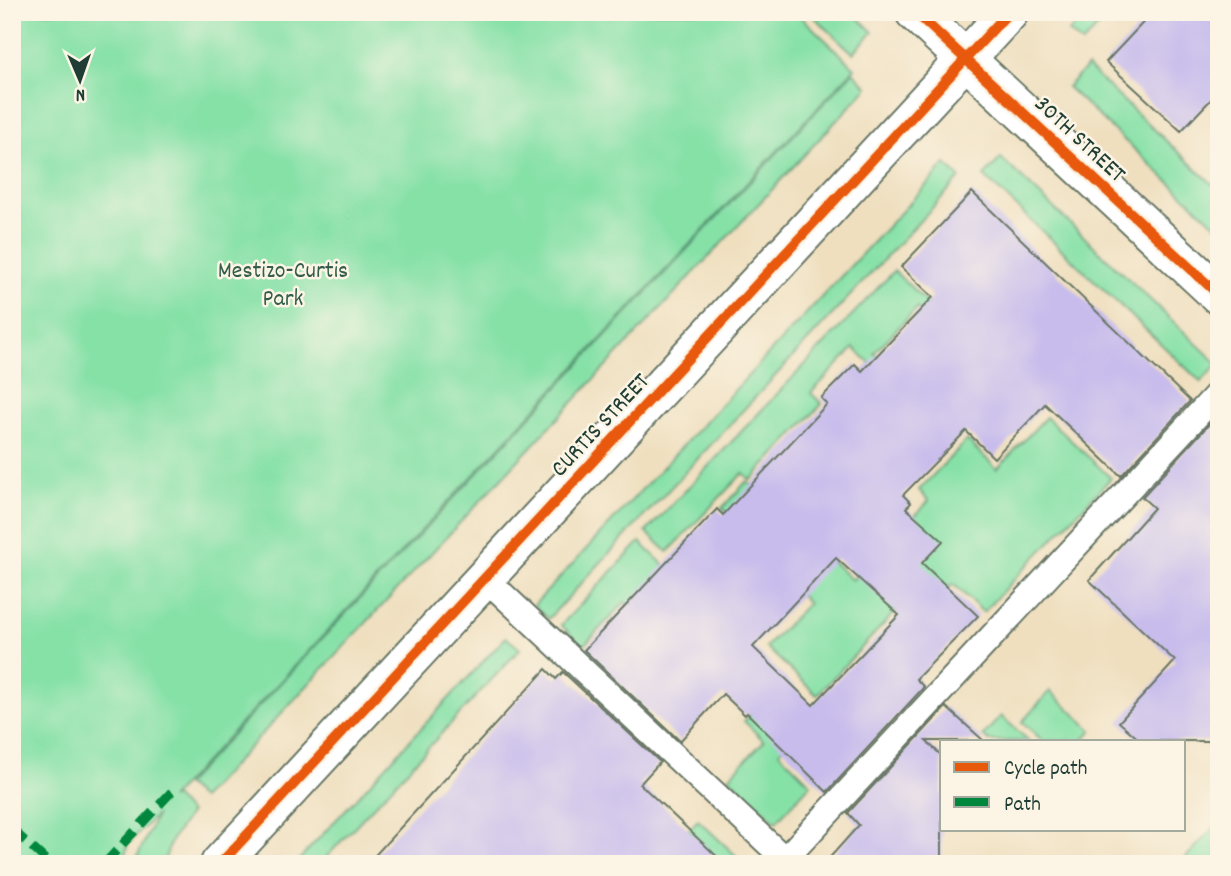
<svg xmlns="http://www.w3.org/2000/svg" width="1231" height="876" font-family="Dekko,sans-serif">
	<rect width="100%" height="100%" fill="#fcf5e5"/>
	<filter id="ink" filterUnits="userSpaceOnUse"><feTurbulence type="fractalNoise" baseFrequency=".0143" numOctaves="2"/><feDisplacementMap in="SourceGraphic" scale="14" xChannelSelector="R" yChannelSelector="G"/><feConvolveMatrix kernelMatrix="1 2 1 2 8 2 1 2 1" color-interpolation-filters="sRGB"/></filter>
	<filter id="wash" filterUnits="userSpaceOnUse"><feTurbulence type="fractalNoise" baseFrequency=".00686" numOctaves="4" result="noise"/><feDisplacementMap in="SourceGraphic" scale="28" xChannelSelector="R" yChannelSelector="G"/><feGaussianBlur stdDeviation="1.57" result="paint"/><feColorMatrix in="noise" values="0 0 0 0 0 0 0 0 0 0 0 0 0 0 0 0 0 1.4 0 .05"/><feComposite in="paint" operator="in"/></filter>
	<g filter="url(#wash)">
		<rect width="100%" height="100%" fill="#efdfbf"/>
		<path fill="#86e1a7" stroke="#528f6e" stroke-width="2" d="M12,12h784l59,56 -685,731 4,-2 16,16 -19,28 -8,23h-29l23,-50 -29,30 -5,20h-111z
			M809,12h43l21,20 -20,21z
			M1087,12h25l-30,32 -13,-12z
			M1087,67l132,123v38l-152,-141z
			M853,72l15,15 -667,712 -16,-14z
			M1001,158l217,206 -17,18 -217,-206z
			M946,164l14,14 -412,441 -14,-14z
			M894,271l44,42 -7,7 -14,-12 -43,45 81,77 -6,7 -95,-89 -43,45 11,11 -71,76 -8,-7 -75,79 -22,-20z
			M1046,417l65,61 -128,134 -30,-28 -37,38 -54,-51 67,-70 -10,-11 48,-50 30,29z
			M747,481l105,99 5,-5 39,36 -79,84 -51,-48 42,-44 -20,-19 7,-8 -73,-68z
			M640,542l27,26 -36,39 -6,-5 -42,44 -22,-21z
			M506,637l14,12 -200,215h-25z
			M784,680l33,32 -38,40 32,32 -35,38 -47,-45 35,-36 -20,-20z
			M1050,691l42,39 -10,11h-39l-21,-19z
			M1001,716l28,25h-40l-6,-5z
			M698,820l47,44h-88z
			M1219,822v42h-39z"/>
		<g id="blocks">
			<path fill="#c7bcec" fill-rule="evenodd" d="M1153,12h66v79l-38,40 -75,-69z
				M972,192l218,209 -69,75 -76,-72 -51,54 -28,-27 -63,64 8,8 -5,5 37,33 -21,22 56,53 -62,63 8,8 -97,105 -80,-79 -2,2 -22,-21 -43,47 -96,-91 133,-141 6,6 104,-111 -6,-6 34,-34 7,7 71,-74 -32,-30zM836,558l63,57 -86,90 -60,-58z
				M1211,422l8,7v312h-78l-22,-19 56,-61 -86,-81 65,-72 -12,-11z
				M546,669l10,10 7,-7 97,90 -20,22 85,80h-358z
				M946,707l38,34h-58l16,15v108h-118l35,-39 -11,-12z"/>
		</g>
	</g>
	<g filter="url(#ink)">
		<use href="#blocks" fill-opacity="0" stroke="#687665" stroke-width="2"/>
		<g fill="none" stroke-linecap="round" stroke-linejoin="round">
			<g stroke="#687665" stroke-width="28">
				<path id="lane" d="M485,578l305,286
					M785,859l434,-467"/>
			</g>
			<g stroke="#687665" stroke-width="42">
				<path id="street" d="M915,12l304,283
					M220,864l789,-852"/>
			</g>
			<use href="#lane" stroke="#fff" stroke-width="24"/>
			<use href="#street" stroke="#fff" stroke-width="38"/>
			<path stroke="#00873e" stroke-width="9" stroke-dasharray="18 9" stroke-linecap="butt" d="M12,829l38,35
				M104,864l72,-77"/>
			<g stroke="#fcf5e5" stroke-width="15">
				<path id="cycleway" d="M915,12l304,283
					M220,864l789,-852"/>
			</g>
			<use href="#cycleway" stroke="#e8590c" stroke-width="10"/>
		</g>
	</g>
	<g text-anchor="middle" stroke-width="5" stroke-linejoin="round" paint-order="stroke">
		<g font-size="24" fill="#1f3d34" stroke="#fcf5e5">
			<text transform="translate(1081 138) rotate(43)" y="8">30TH STREET</text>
			<text transform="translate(599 424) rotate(-47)" y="8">CURTIS STREET</text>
		</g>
		<g font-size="24" fill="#345e4b" stroke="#fcf5e5">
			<text x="283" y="277">Mestizo-Curtis<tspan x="283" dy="28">Park</tspan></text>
		</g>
	</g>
	<rect width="1231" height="876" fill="none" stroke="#fcf5e5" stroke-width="42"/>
	<rect x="940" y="740" width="245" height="91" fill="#fcf5e5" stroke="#a4ab9e" stroke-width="2"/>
	<rect x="954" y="762" width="35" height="10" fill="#e8590c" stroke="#a4ab9e" stroke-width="2"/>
	<text x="1004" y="774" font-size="21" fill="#1f3d34">Cycle path</text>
	<rect x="954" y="797" width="35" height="10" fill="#00873e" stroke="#a4ab9e" stroke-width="2"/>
	<text x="1004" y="810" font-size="21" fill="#1f3d34">Path</text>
	<g transform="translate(80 80) rotate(178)" stroke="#fcf5e5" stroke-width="5" paint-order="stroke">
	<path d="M0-5L12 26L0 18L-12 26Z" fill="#1f3d34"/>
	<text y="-10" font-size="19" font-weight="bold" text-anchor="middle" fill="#1f3d34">N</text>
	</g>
</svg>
